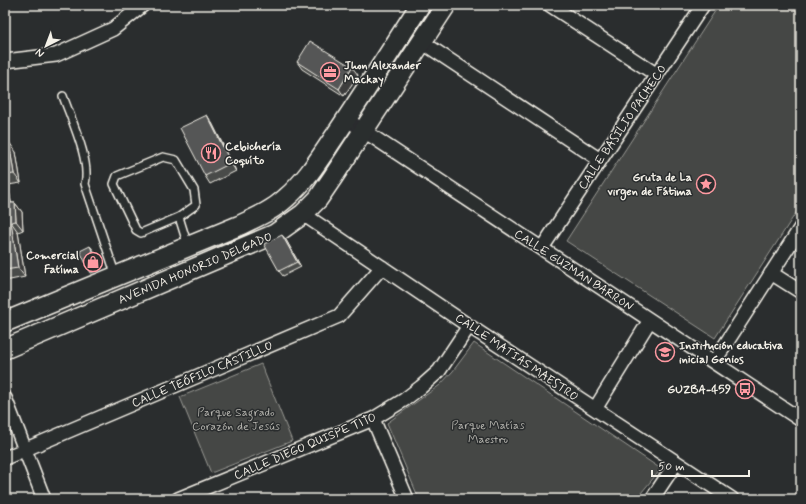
<svg xmlns="http://www.w3.org/2000/svg" width="806" height="504" font-family="Mynerve,sans-serif">
	<rect width="100%" height="100%" fill="#2a2d2e"/>
	<filter id="ink" filterUnits="userSpaceOnUse"><feTurbulence type="fractalNoise" baseFrequency=".025" numOctaves="2"/><feDisplacementMap in="SourceGraphic" scale="8" xChannelSelector="R" yChannelSelector="G"/><feConvolveMatrix kernelMatrix="1 2 1 2 8 2 1 2 1" color-interpolation-filters="sRGB"/></filter>
	<g filter="url(#ink)">
		<path fill="#444645" stroke="#9c9c96" d="M719,5h82v200l-86,133 -149,-97z
			M474,343l187,126 -25,30h-217l-32,-76 53,-38 13,-14z
			M261,364l31,77 -81,32 -31,-76z"/>
		<g fill="none" stroke-linecap="round" stroke-linejoin="round">
			<g stroke="#f4f1e8" stroke-width="10">
				<path id="lane" d="M63,96c8,23 28,65 22,88l31,92
					M163,157l13,3 18,30 2,15 -17,12 -38,16 -5,-3 -22,-46 3,-8z
					M179,217l9,29"/>
			</g>
			<g stroke="#f4f1e8" stroke-width="16">
				<path id="street" d="M550,5l107,70
					M422,42l178,118
					M5,61l51,-6 57,-26 30,-24
					M346,119l455,301
					M303,214l166,112 263,173
					M542,248l161,-243
					M771,273l30,19
					M714,362l87,-135
					M5,398l39,101
					M595,409l55,-89
					M373,419l34,80
					M5,458l334,-142 43,-49
					M178,499l195,-80 31,-19 17,-13 18,-16 30,-45
					M652,499l24,-36"/>
			</g>
			<g stroke="#f4f1e8" stroke-width="22">
				<path id="secondary" d="M5,322l233,-96c17,-8 34,-15 48,-28 20,-17 34,-40 49,-62 29,-43 57,-87 85,-131
					M5,349l270,-115 28,-20 15,-15 15,-22 113,-172"/>
			</g>
			<use href="#lane" stroke="#2a2d2e" stroke-width="7"/>
			<use href="#street" stroke="#2a2d2e" stroke-width="13"/>
			<use href="#secondary" stroke="#2a2d2e" stroke-width="19"/>
		</g>
		<path fill="#494b4a" stroke="#f4f1e8" d="M297,62l61,13 -14,21 -42,-27z
			M212,123l24,48 -26,13 -5,-8z
			M5,143l11,9 5,31 -13,2 3,18h4l7,9 1,18 -5,2 7,45 -20,4z
			M282,235l4,5 15,27 -18,9 -4,-5z
			M90,246l4,5 7,18 -10,4 -3,-5z"/>
		<path fill="#3c3d3c" stroke="#f4f1e8" d="M352,67l6,8 -14,21 -5,-7z
			M207,115l5,8 24,48 -5,-8z
			M9,142l7,10 5,31 -7,-9z
			M5,181l3,4 5,27 -7,-9 -1,-6z
			M15,203l7,9 1,18 -7,-9z
			M11,222l7,10 7,45 -7,-9z
			M282,235l4,5 15,27 -4,-5z
			M90,246l4,5 7,18 -3,-5z"/>
		<path fill="#555756" stroke="#f4f1e8" d="M310,41l42,26 -13,22 -42,-27z
			M207,115l24,48 -26,13 -25,-48z
			M9,142l5,32 -9,1v-32z
			M5,197l1,6h9l1,18 -5,1 7,46 -13,2z
			M282,235l15,27 -18,9 -15,-27z
			M90,246l8,18 -10,4 -8,-17z"/>
	</g>
	<defs>
		<g id="office-ring" transform="scale(1)"><circle r="9.5" fill="#2a2d2e" stroke="#ff9aa2" stroke-width="1.5"/><path d="M-6-3h4V-5.5h4V-3h4V5H-6ZM-1-4.5V-3h2v-1.5ZM-6 0V1H6V0Z" fill="#ff9aa2"/></g>
		<g id="restaurant-ring" transform="scale(1)"><circle r="9.5" fill="#2a2d2e" stroke="#ff9aa2" stroke-width="1.5"/><path d="M-5-6h1v4h1v-4h1v4h1v-4h1v5L-1.5 .5V6h-2V.5L-5-1ZM5-6V6H3V1.5H1.5Q1.5-4 5-6Z" fill="#ff9aa2"/></g>
		<g id="sight-ring" transform="scale(1)"><circle r="9.5" fill="#2a2d2e" stroke="#ff9aa2" stroke-width="1.5"/><path d="M0-6L1.8-2.2L6-1.7L2.9 1.2L3.7 5.4L0 3.3L-3.7 5.4L-2.9 1.2L-6-1.7L-1.8-2.2Z" fill="#ff9aa2"/></g>
		<g id="shop-ring" transform="scale(1)"><circle r="9.5" fill="#2a2d2e" stroke="#ff9aa2" stroke-width="1.5"/><path d="M-5-2.5h2.3a2.7 3.5 0 0 1 5.4 0H5L5.5 6h-11ZM-1.5-2.5h3a1.5 2.3 0 0 0-3 0Z" fill="#ff9aa2"/></g>
		<g id="school-ring" transform="scale(1)"><circle r="9.5" fill="#2a2d2e" stroke="#ff9aa2" stroke-width="1.5"/><path d="M0-5L7-2L0 1L-7-2ZM-4 1L0 2.5L4 1V4Q0 6-4 4Z" fill="#ff9aa2"/></g>
		<g id="bus-ring" transform="scale(1)"><circle r="9.5" fill="#2a2d2e" stroke="#ff9aa2" stroke-width="1.5"/><path d="M-5-6H5V4H4V6H2V4H-2V6H-4V4H-5ZM-3.5-4V0h7V-4ZM-3.5 1.2v1.5H-2V1.2ZM2 1.2v1.5H3.5V1.2Z" fill="#ff9aa2"/></g>
	</defs>
	<g fill-rule="evenodd">
		<use href="#office-ring" x="330" y="72"/>
		<use href="#restaurant-ring" x="211" y="153"/>
		<use href="#sight-ring" x="706" y="184"/>
		<use href="#shop-ring" x="93" y="262"/>
		<use href="#school-ring" x="665" y="352"/>
		<use href="#bus-ring" x="745" y="389"/>
	</g>
	<g text-anchor="middle" stroke-width="3" stroke-linejoin="round" paint-order="stroke">
		<g font-size="12" font-weight="bold" fill="#f4f1e8" stroke="#2a2d2e" text-anchor="start">
			<text x="344" y="69">Jhon Alexander<tspan x="344" dy="14">Mackay</tspan></text>
			<text x="225" y="150">Cebichería<tspan x="225" dy="14">Coquíto</tspan></text>
			<text x="692" y="181" text-anchor="end">Gruta de La<tspan x="692" dy="14">virgen de Fátima</tspan></text>
			<text x="79" y="259" text-anchor="end">Comercial<tspan x="79" dy="14">Fatíma</tspan></text>
			<text x="679" y="349">Institución educativa<tspan x="679" dy="14">inicial Genios</tspan></text>
			<text x="731" y="393" text-anchor="end">GUZBA-459</text>
		</g>
		<g font-size="12" fill="#f4f1e8" stroke="#2a2d2e">
			<text transform="translate(622 127) rotate(-56)" y="4">CALLE BASILIO PACHECO</text>
			<text transform="translate(195 268) rotate(-23)" y="4">AVENIDA HONORIO DELGADO</text>
			<text transform="translate(574 270) rotate(33)" y="4">CALLE GUZMAN BARRON</text>
			<text transform="translate(517 357) rotate(34)" y="4">CALLE MATIAS MAESTRO</text>
			<text transform="translate(202 374) rotate(-23)" y="4">CALLE TEÓFILO CASTILLO</text>
			<text transform="translate(305 446) rotate(-23)" y="4">CALLE DIEGO QUISPE TITO</text>
		</g>
		<g font-size="12" fill="#b6b5af" stroke="#2a2d2e">
			<text x="236" y="416">Parque Sagrado<tspan x="236" dy="14">Corazón de Jesús</tspan></text>
			<text x="488" y="429">Parque Matías<tspan x="488" dy="14">Maestro</tspan></text>
		</g>
	</g>
	<rect width="806" height="504" fill="none" stroke="#2a2d2e" stroke-width="20"/>
	<rect x="10" y="10" width="786" height="484" fill="none" stroke="#f4f1e8" stroke-width="1.5" filter="url(#ink)"/>
	<g transform="translate(46 46) rotate(222)" stroke="#2a2d2e" stroke-width="3" paint-order="stroke">
	<path d="M0-3L7 15L0 10L-7 15Z" fill="#f4f1e8"/>
	<text y="-6" font-size="11" font-weight="bold" text-anchor="middle" fill="#f4f1e8">N</text>
	</g>
	<path d="M652 470v6h97v-6" fill="none" stroke="#f4f1e8" stroke-width="2"/>
	<text x="658" y="470" font-size="12" fill="#f4f1e8" stroke="#2a2d2e" stroke-width="3" paint-order="stroke">50 m</text>
</svg>
